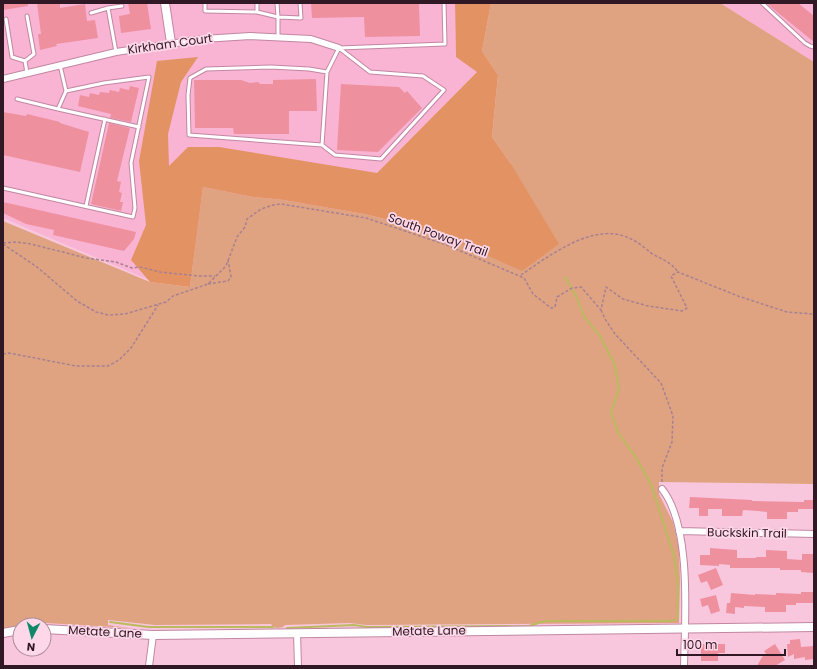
<svg xmlns="http://www.w3.org/2000/svg" width="817" height="669" font-family="Poppins,sans-serif">
	<rect width="100%" height="100%" fill="#f9c7dd"/>
	<path fill="#f9b4d4" d="M3,3h452l1,54 22,14 -137,138 -192,71 -146,-62z
		M720,3h94v59z"/>
	<path fill="#dfa381" d="M491,3h229l94,59v422l-155,-2v12l14,28 6,26 1,32 -1,43 -313,2 -16,-2 -65,2 -2,2 -6,1 -4,-1 -2,-3 -116,1 -47,-5v5l21,3 -84,-5 -25,2v1l-17,2v-407l147,61 40,5 13,-100 50,10 31,3 80,14 38,9 53,18 56,-77 -19,-27 6,-62 -16,-24z"/>
	<path fill="#e39264" d="M455,3h36l-9,48 16,24 -6,62 19,27 48,80 -37,27 -67,-30 -53,-18 -38,-9 -80,-14 -31,-3 -50,-10 -13,100 -40,-5 -19,-22 15,-35 -7,-64 18,-100 41,-4 -17,25 -13,52 1,32 19,-19h31l158,26 100,-101 -21,-15z"/>
	<g fill="none" stroke-linecap="round" stroke-linejoin="round">
		<path stroke="#b9bb5e" stroke-width="2" d="M565,277l11,19 8,20 16,20 15,29 4,24 -8,24 8,21 16,22 16,28 23,72 4,28v34
			M110,622l39,5h124
			M287,628l67,-3 13,2 162,-1 16,-5h125l5,-1"/>
	</g>
	<path fill="#ef909f" d="M3,3h25v3l-25,4z
		M37,3h23v5l25,-4 2,17 8,-1 3,18 -42,6 1,2 -17,4 -2,-16h3z
		M128,3h19l4,26 -30,4 -2,-17 11,-2z
		M311,3h108l1,33 -55,1 -1,-20 -52,1z
		M766,3h32l16,13v26z
		M316,79l1,32h-28v23h-55l-1,-6h-38l-1,-48h47l9,3 8,-1 2,2h13v-4z
		M341,84l58,3 6,6 2,-2 15,17 -44,44 -41,-2z
		M130,86l9,2 -8,34 -21,-4 1,-4 -33,-8 2,-11 9,2 1,-4 9,2 1,-3 9,1 1,-3 9,2 1,-4 9,2z
		M3,112l23,4 1,-2 33,8v1l29,9 -9,40 -77,-17z
		M109,123l21,5 -13,53 4,1 -2,10 3,1 -2,9h3l-2,9 -30,-7z
		M3,202l133,30 -2,7 -10,12 -71,-16 1,-5 -28,-6 -23,-11z
		M690,497l62,3v1l52,1v-2h10v9h-16v3h-11v7h-20v-7l-9,-1 -15,-1 -1,6h-20v-7h-14v7h-9v-8h-10z
		M710,548l27,2v8h19v-1h10v-7l21,1v8l15,1v-6h12v19l-13,-1v-2h-21v-2h-50v-3l-11,-1v2l-19,-1v-10h10z
		M716,568l7,17 -12,5 -4,-9 -6,2 -3,-8z
		M801,592h13v11h-18v2h-10v7h-21v-5l-21,-1v2l-9,-1v7l-9,-1 1,-10h3l1,-10 24,2v-1l21,1v-2l25,1z
		M716,595l4,16 -9,3 -3,-9 -6,2 -2,-8z
		M800,639l1,8 13,-1v13l-9,1v-3l-11,2v-5l-6,3 -1,-13h3v-4z
		M701,644h24v9h-7v8h-17z
		M775,644l10,16 -10,6h-18l5,-9 4,-3 -2,-3z"/>
	<g fill="none" stroke-linecap="round" stroke-linejoin="round">
		<g stroke="#c187a2" stroke-width="5">
			<path id="service" d="M205,3v8l52,1 21,5v21
				M277,3l1,14 23,1 -1,-15
				M762,3l43,40 5,3 4,1
				M108,8l14,-2
				M257,12v-9
				M91,13l17,-5 8,44
				M6,19l6,38 13,4
				M339,48l106,-4 -1,-41
				M327,72l-18,-3 -38,-2 -65,2 -16,9 -2,17 1,40 133,10 5,-73 12,-24
				M27,73l-2,-12 9,-7 -7,-38
				M17,99l41,10 8,-18
				M58,109l81,18
				M322,145l13,10 46,4 63,-69 -21,-14 -53,-4 -31,-24
				M3,188l130,29 2,-9 -4,-45 18,-86 -45,6 -38,8 -6,-26
				M86,206l19,-87"/>
		</g>
		<g stroke="#c187a2" stroke-width="8">
			<path id="minor" d="M3,79l113,-27 87,-13 47,-3 61,3 28,9
				M662,489c30,38 23,129 22,177
				M679,531l135,3
				M297,633l1,33
				M149,666l4,-31"/>
		</g>
		<g stroke="#c187a2" stroke-width="10">
			<path id="tertiary" d="M165,3l6,40
				M44,629l109,6 661,-8
				M3,633l17,-3"/>
		</g>
		<path stroke="#a78092" stroke-width="1.5" stroke-dasharray="3 2" stroke-linecap="butt" d="M3,243l13,-1 15,2 55,14 30,4 16,6 8,-1 20,5 40,4h15
			M3,244l34,23 40,34 19,11 12,3 17,-1 41,-12 7,-6 35,-12 18,-18 11,-29 8,-10 2,-8 14,-10 12,-4 8,-1 85,14 78,26 80,34 9,16 18,14 4,-1 2,-10 15,-9 9,-1 20,23 5,-23 17,12 25,7 34,5 5,-3 -16,-32 7,-4 60,24 49,16 27,2
			M521,275c28,-19 74,-55 110,-36 7,3 14,9 20,14 10,6 20,9 27,19
			M208,284l20,-3 3,-4 -3,-17
			M601,310l4,9 10,15 46,49 12,33 -1,26 -10,26v15
			M3,354l6,-1 67,13h32l11,-6 12,-12 27,-43"/>
		<use href="#service" stroke="#fff" stroke-width="3"/>
		<use href="#minor" stroke="#fff" stroke-width="6"/>
		<use href="#tertiary" stroke="#fff" stroke-width="8"/>
	</g>
	<g text-anchor="middle" stroke-width="3.5" stroke-linejoin="round" paint-order="stroke">
		<g font-size="12" fill="#301924" stroke="#fed8e9">
			<text transform="translate(170 44) rotate(-8)" y="4">Kirkham Court</text>
			<text transform="translate(438 235) rotate(20)" y="4">South Poway Trail</text>
			<text transform="translate(747 533) rotate(1)" y="4">Buckskin Trail</text>
			<text transform="translate(429 631) rotate(-1)" y="4">Metate Lane</text>
			<text transform="translate(105 632) rotate(3)" y="4">Metate Lane</text>
		</g>
	</g>
	<rect width="817" height="669" fill="none" stroke="#301924" stroke-width="8"/>
	<g transform="translate(32 637) rotate(186)"><circle r="19" fill="#fed8e9" stroke="#ac8c9a"/>
	<path d="M0-3L7 15L0 10L-7 15Z" fill="#0d886a"/>
	<text y="-6" font-size="11" font-weight="bold" text-anchor="middle" fill="#301924">N</text>
	</g>
	<path d="M677 649v6h108v-6" fill="none" stroke="#301924" stroke-width="2"/>
	<text x="683" y="649" font-size="12" fill="#301924" stroke="#fed8e9" stroke-width="3" paint-order="stroke">100 m</text>
</svg>
